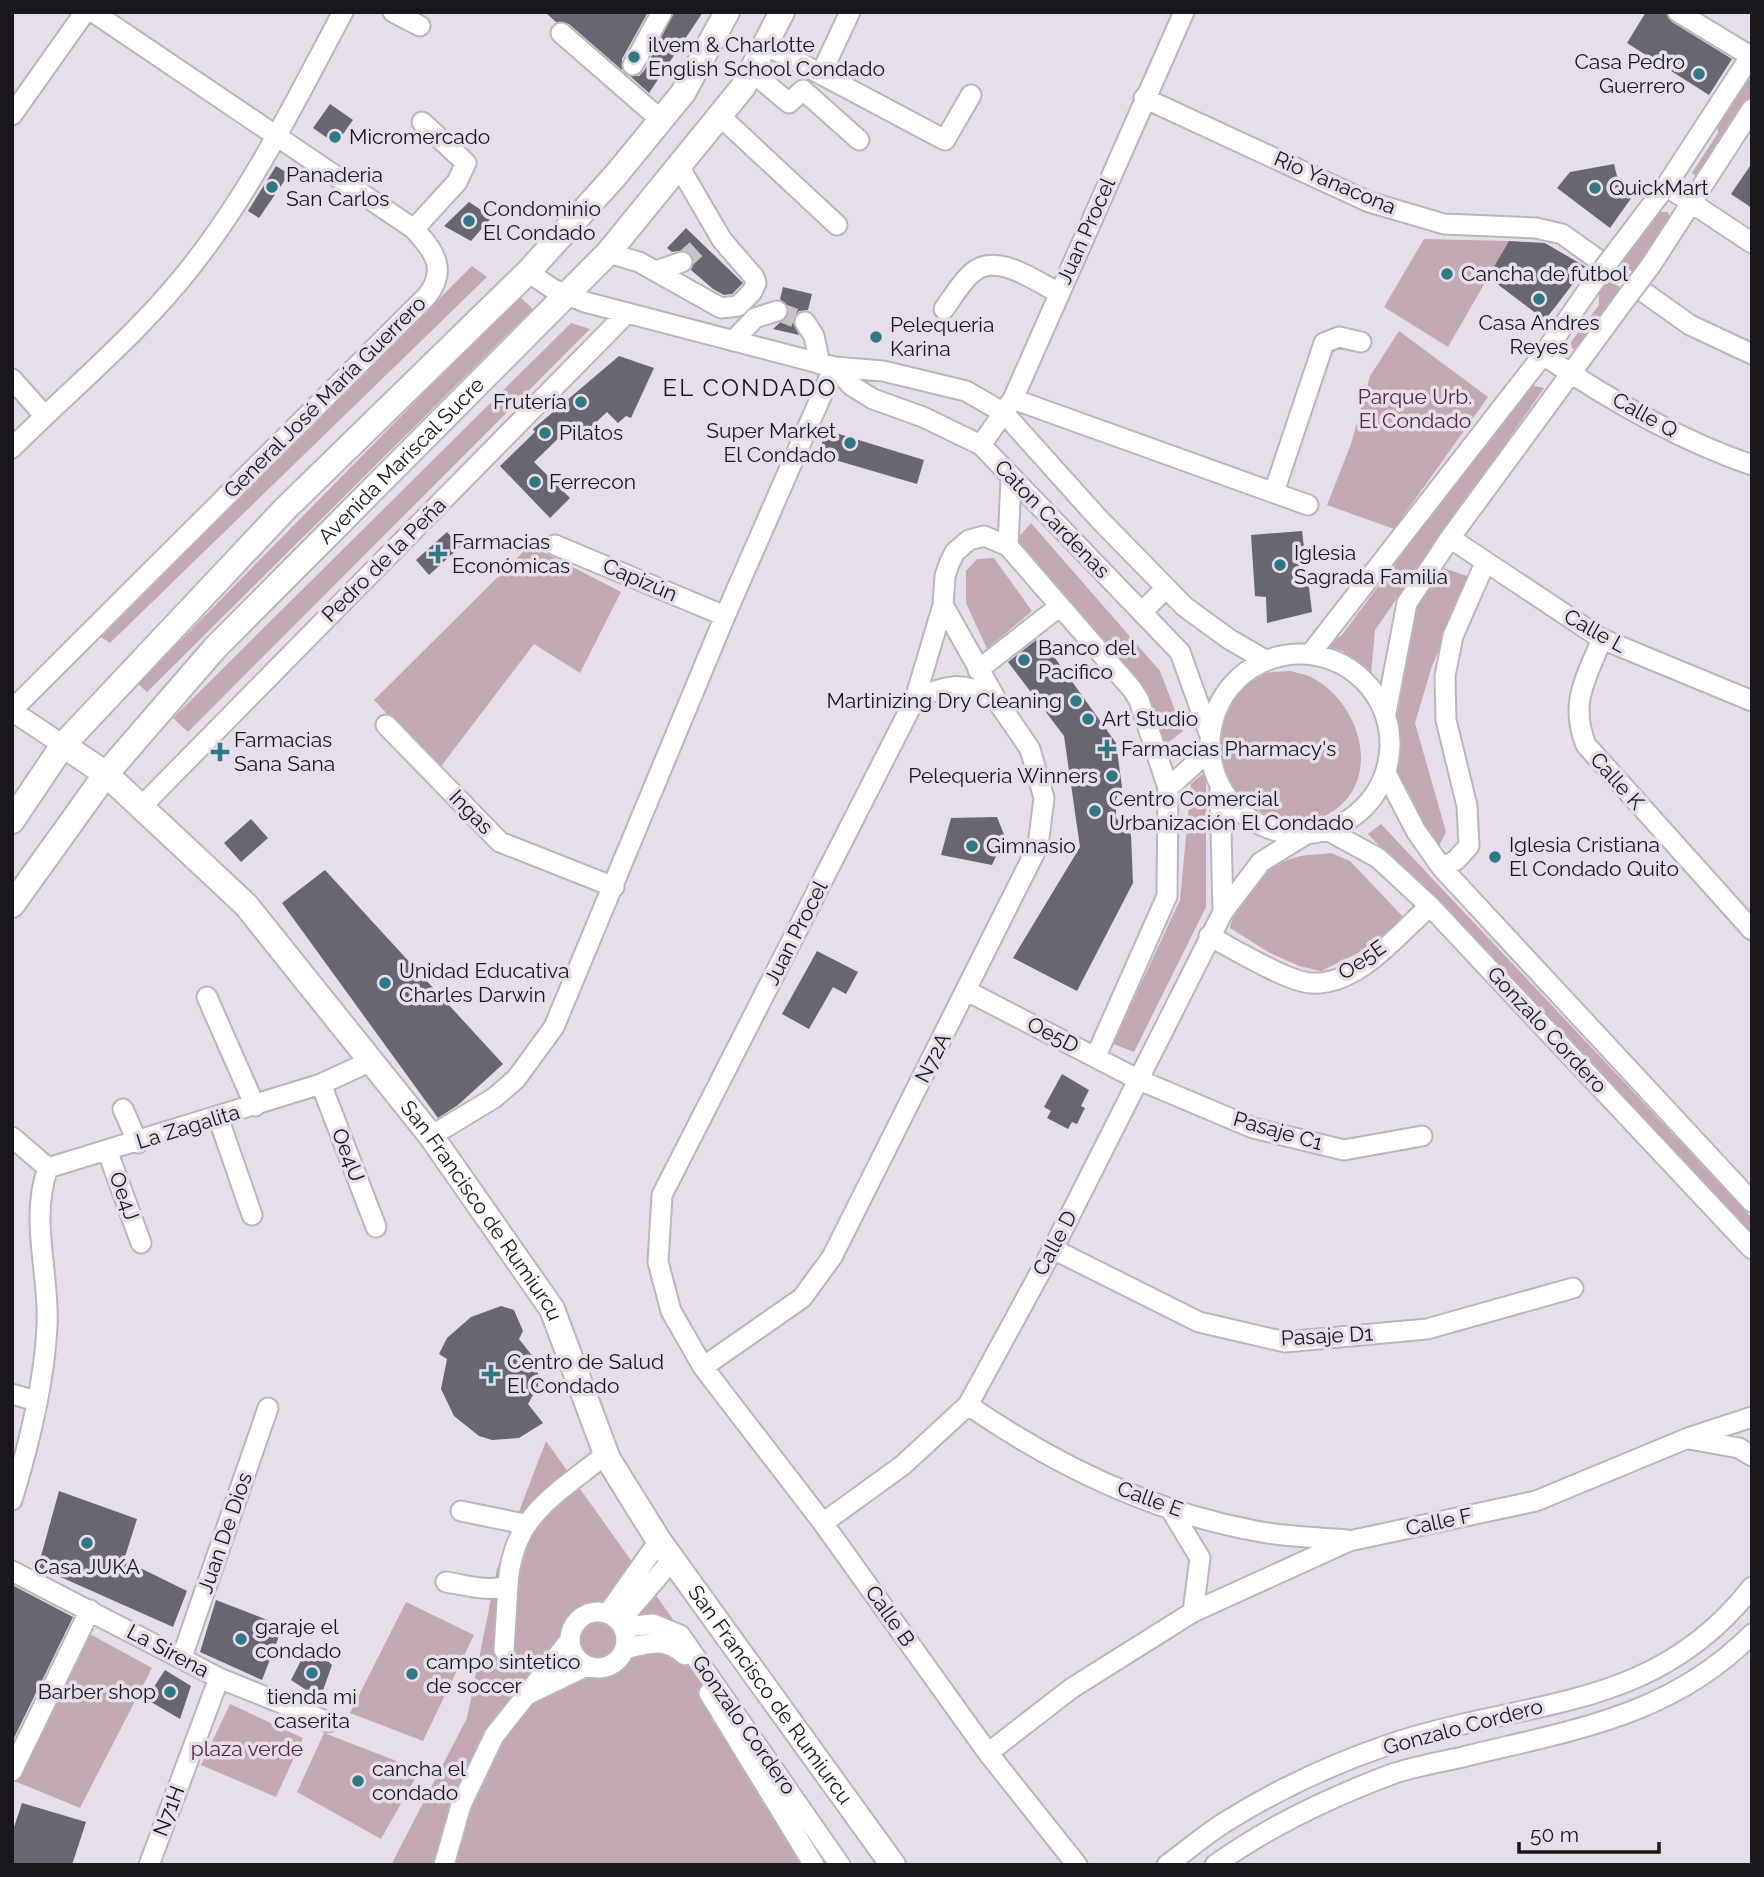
<svg xmlns="http://www.w3.org/2000/svg" width="1764" height="1877" font-family="Raleway,sans-serif">
	<rect width="100%" height="100%" fill="#e6dfeb"/>
	<path fill="#c2a8b2" d="M1746,77l6,1v18l-53,83 -7,-6 26,-40 -1,-13z
		M1657,212h11l3,12 -92,124 -7,1 -1,-7 28,-37v-15z
		M1424,239l85,2 -61,106 -64,-40z
		M472,266l15,11 -377,366 -9,-6z
		M519,296l14,13 -386,383 -9,-8z
		M571,323l19,6 -402,403 -15,-14z
		M1399,331l89,66 -94,132 -67,-24 24,-61 19,-68z
		M1528,385l16,3 -169,242 -4,45 -29,-24 -18,-5 18,-11z
		M1031,523l129,148 23,60 -18,14 -21,-54 -127,-152z
		M530,545l91,47 -41,81 -46,-29 -95,125 -65,-69z
		M994,558l38,53 -45,38 -21,-46v-32l11,-12z
		M1440,567l30,10 -38,89 -17,57 31,109 -11,22 -37,-78 -7,-64 23,-105z
		M1290,671c7,2 15,3 21,6 42,21 68,84 35,123 -18,21 -52,29 -78,17 -7,-3 -14,-12 -20,-17 -5,-4 -13,-9 -16,-14 -22,-32 -15,-84 17,-106 13,-9 27,-8 41,-9z
		M1206,771v136l-72,145 -21,-8 67,-144 11,-116z
		M1381,824l371,394v23l-384,-407z
		M1331,853l19,8 56,59 -48,33 -37,18 -22,-5 -29,-13 -40,-25c7,-31 35,-63 67,-71 10,-3 23,-2 34,-4z
		M546,1441l302,424h-457l76,-147 30,-149z
		M406,1602l68,33 -51,106 -73,-28z
		M90,1634l62,34 -72,140 -68,-28v-6z
		M230,1704l73,34 -27,59 -75,-32z
		M324,1733l96,37 -39,69 -84,-47z"/>
	<path fill="#686671" d="M545,12h103l-26,47v11l-53,-46 -13,-2z
		M674,12h29l-54,81 -19,-17h9l5,-5z
		M1646,12h20l6,10 60,37 -23,36 -82,-52z
		M330,104l23,16 -17,24 -23,-16z
		M1752,163v45l-21,-14z
		M1614,164l3,12 20,14 -27,38 -53,-40 13,-16z
		M276,166l13,8 -30,44 -11,-7z
		M469,202l23,15 -21,24 -27,-15z
		M686,228l57,55 -11,11 -8,1 -11,-6 -22,-19 3,-11 -5,-7 -5,-2 -12,2 -5,-4z
		M1509,241l36,2 41,24 -41,53 -57,-43z
		M783,287l29,7 -4,16 -9,1 -5,6 -1,6 6,12 -26,-6 16,-15 -1,-7 -8,-8z
		M619,356l35,12 -23,50 -5,-2 -8,7 -11,-11 -29,27 -10,-10 -34,33 36,36 -20,20 -50,-52 35,-34 -2,-3z
		M826,430l98,30 -7,24 -99,-29z
		M1302,531l10,81 -45,11 -1,-26 -11,-1 -4,-61z
		M447,532l13,15 -31,28 -13,-15z
		M1040,637l76,106 6,44 -6,12v19l15,17 2,48 -56,108 -64,-33 67,-111 -16,-111 -56,-74z
		M997,817l8,20 -13,28 -51,-10 10,-37z
		M251,819l17,19 -27,24 -17,-19z
		M325,870l178,194 -45,41 -20,13 -156,-215z
		M817,951l41,21 -12,22 -13,-7 -24,42 -27,-15z
		M1062,1074l27,16 -8,16 4,2 -8,16 -5,-2 -4,7 -21,-11 4,-7 -7,-4z
		M501,1306l13,4 9,21 -4,8 19,24v23l-10,18 15,19 -24,15 -27,2 -13,-4 -25,-20 -13,-27 6,-30 -8,-5 8,-16 24,-21z
		M59,1491l78,28 -13,41 63,31 -14,36 -135,-60z
		M12,1585l61,32 -61,125z
		M216,1600l67,26 -21,54 -62,-28z
		M310,1643l22,22 -12,34 -29,-19z
		M165,1670l26,16 -11,33 -34,-20z
		M22,1803l64,19 -14,43h-60v-32z"/>
	<g fill="none" stroke-linecap="round" stroke-linejoin="round">
		<path stroke="#c7c1cc" stroke-width="19" stroke-dasharray="19 10" stroke-linecap="butt" d="M682,262l21,-19
			M777,311l28,11"/>
		<g stroke="#bbb4bf" stroke-width="23">
			<path id="minor" d="M393,12l27,14
				M1678,12l74,45
				M561,33l100,87
				M766,45l179,95 26,-45
				M633,65l29,-53
				M752,72l37,31 14,-13 56,50
				M821,74l29,-62
				M1144,98l225,104 75,22 92,4 26,6 128,91 62,29
				M12,115l73,-103
				M720,116l117,109
				M1666,186l86,57
				M414,229l43,-47 9,-19 -44,-41
				M608,253l31,9 82,46 17,-2 14,-14 4,-9 -2,-6 -32,-37 -42,-72
				M1613,256l53,-70 86,-132
				M1651,265l101,-156
				M656,271l26,-9
				M528,272l25,17 32,13 249,65 49,4 83,20 38,22 94,105 87,89 44,32 36,21
				M944,309c9,-12 17,-27 28,-36 24,-22 63,8 87,20
				M805,322l9,14 6,28
				M733,341l22,-23 22,-7
				M1543,355c62,42 138,86 209,110
				M834,367l18,19 21,13 50,18 58,28 199,207 29,81
				M12,379l32,36
				M1013,399l295,106
				M981,445l32,-46 171,-387
				M12,448c61,-61 130,-117 182,-185 60,-77 103,-165 149,-251
				M1274,492l50,-149 15,-6 22,5
				M1450,538l152,101 150,62
				M555,545l170,71
				M1008,546l3,-68
				M1142,612l24,-24
				M1602,639c-16,39 -33,64 -16,106l166,185
				M1311,653l232,-298 54,-78
				M1210 744a90 90 0 1 1 180 0a90 90 0 1 1-180 0Z
				M978,670l82,-64
				M915,699c31,-14 48,-19 78,0
				M12,710l415,-414c21,-27 7,-45 -13,-67l-321,-217
				M12,711l51,34
				M1386,713l21,-110 43,-65 174,-237
				M386,725l114,117 114,45
				M1386,773l30,58 26,37 310,334
				M1168,788l42,-38
				M1220,788l3,124
				M140,808l487,-495
				M1327,830l51,28 52,48 322,343
				M1442,868l14,-8 13,-14 -2,-40 -21,-86 -1,-44 8,-40 32,-73
				M1209,936c23,12 79,46 102,47 47,3 87,-49 119,-77
				M967,991l172,89 114,48 91,22 78,-14
				M207,997l48,109
				M321,1084l55,143
				M123,1109l15,34
				M218,1117l34,98
				M431,1136l63,-38 22,-19 38,-52 171,-411 109,-249
				M12,1137l36,31
				M107,1150l34,93
				M48,1168l273,-84 48,-22
				M1053,1249l146,73 86,20 142,-13 146,-41
				M703,1367l99,-69 30,-41 206,-411 6,-48 -14,-49 -33,-48 -54,-96
				M12,1394l24,7
				M968,1405c87,60 184,107 288,126 30,6 61,6 91,9
				M1689,1439l50,9 13,8
				M12,1500c17,-55 32,-114 35,-173 3,-54 -18,-107 1,-159
				M1171,1510l29,48 -7,54
				M461,1511l63,13
				M823,1523l80,-58 65,-60 85,-156 170,-337 38,-50 44,-27
				M12,1571l207,107 109,44
				M446,1582c20,3 43,11 62,3 4,-70 48,-90 98,-131
				M570 1640a28 28 0 1 1 56 0a28 28 0 1 1-56 0Z
				M608,1613l51,-72
				M620,1621l52,-61
				M624,1627l29,-3 27,11 160,230
				M625,1649c25,-6 40,-12 60,6
				M504,1650l4,-65
				M182,1657l86,-249
				M709,1693l105,172
				M527,1695l60,-29
				M988,1753l84,-65 121,-76 156,-71 187,-40 152,-63 64,-21
				M12,1771l78,-161
				M149,1865l70,-187
				M444,1865l17,-60 33,-69 76,-96
				M1077,1865l-89,-112 -165,-230 -120,-156 -32,-56 -13,-49 4,-67 253,-496 28,-94 2,-29 4,-12 6,-12 14,-12 15,-4 24,10 124,143 7,11 29,88 -1,108 -71,160
				M1167,1865c22,-16 42,-34 65,-47 47,-29 101,-54 153,-72 137,-48 268,-31 367,-159
				M1215,1865c54,-39 118,-69 180,-92 22,-7 45,-11 68,-16 108,-27 207,-40 289,-123"/>
		</g>
		<g stroke="#bbb4bf" stroke-width="28">
			<g id="major">
				<path id="s1" d="M63,745l43,29 140,131 185,231 121,173 56,150 51,82 234,324"/>
				<path d="M12,821l51,-76 222,-236 243,-237 87,-96 68,-83 44,-81"/>
				<path id="s2" d="M12,905l94,-131 109,-126 393,-395 135,-166 39,-75"/>
			</g>
		</g>
		<use href="#minor" stroke="#fff" stroke-width="19"/>
		<use href="#major" stroke="#fff" stroke-width="24"/>
		<g stroke="#bbb4bf" stroke-width="23" stroke-linecap="butt">
			<path id="minor-bridge" d="M1597,277l16,-21
				M1624,301l27,-36"/>
		</g>
		<use href="#minor-bridge" stroke="#fff" stroke-width="19"/>
	</g>
	<g fill="#317784" stroke="#e6dfeb" stroke-width="2.5">
		<circle cx="634" cy="57" r="7"/>
		<circle cx="1699" cy="74" r="7"/>
		<circle cx="335" cy="137" r="7"/>
		<circle cx="272" cy="187" r="7"/>
		<circle cx="1595" cy="188" r="7"/>
		<circle cx="469" cy="221" r="7"/>
		<circle cx="1447" cy="274" r="7"/>
		<circle cx="1539" cy="299" r="7"/>
		<circle cx="876" cy="337" r="7"/>
		<circle cx="581" cy="402" r="7"/>
		<circle cx="545" cy="433" r="7"/>
		<circle cx="850" cy="443" r="7"/>
		<circle cx="535" cy="482" r="7"/>
		<path d="M434.5 543.5h7v7h7v7h-7v7h-7v-7h-7v-7h7z"/>
		<circle cx="1280" cy="565" r="7"/>
		<circle cx="1024" cy="660" r="7"/>
		<circle cx="1076" cy="701" r="7"/>
		<circle cx="1088" cy="719" r="7"/>
		<path d="M1103.5 738.5h7v7h7v7h-7v7h-7v-7h-7v-7h7z"/>
		<path d="M216.5 741.5h7v7h7v7h-7v7h-7v-7h-7v-7h7z"/>
		<circle cx="1112" cy="776" r="7"/>
		<circle cx="1095" cy="811" r="7"/>
		<circle cx="972" cy="846" r="7"/>
		<circle cx="1495" cy="857" r="7"/>
		<circle cx="385" cy="983" r="7"/>
		<path d="M487.5 1363.5h7v7h7v7h-7v7h-7v-7h-7v-7h7z"/>
		<circle cx="87" cy="1543" r="7"/>
		<circle cx="241" cy="1639" r="7"/>
		<circle cx="312" cy="1673" r="7"/>
		<circle cx="412" cy="1674" r="7"/>
		<circle cx="170" cy="1692" r="7"/>
		<circle cx="358" cy="1781" r="7"/>
	</g>
	<g text-anchor="middle" stroke-width="7" stroke-linejoin="round" paint-order="stroke">
		<g font-size="21" fill="#19171b" stroke="#e6dfeb" text-anchor="start">
			<text x="648" y="52">ilvem &amp; Charlotte<tspan x="648" dy="24">English School Condado</tspan></text>
			<text x="1685" y="69" text-anchor="end">Casa Pedro<tspan x="1685" dy="24">Guerrero</tspan></text>
			<text x="349" y="144">Micromercado</text>
			<text x="286" y="182">Panaderia<tspan x="286" dy="24">San Carlos</tspan></text>
			<text x="1609" y="195">QuickMart</text>
			<text x="483" y="216">Condominio<tspan x="483" dy="24">El Condado</tspan></text>
			<text x="1461" y="281">Cancha de futbol</text>
			<text x="1539" y="330" text-anchor="middle">Casa Andres<tspan x="1539" dy="24">Reyes</tspan></text>
			<text x="890" y="332">Pelequeria<tspan x="890" dy="24">Karina</tspan></text>
			<text x="567" y="409" text-anchor="end">Frutería</text>
			<text x="836" y="438" text-anchor="end">Super Market<tspan x="836" dy="24">El Condado</tspan></text>
			<text x="559" y="440">Pilatos</text>
			<text x="549" y="489">Ferrecon</text>
			<text x="452" y="549">Farmacias<tspan x="452" dy="24">Económicas</tspan></text>
			<text x="1294" y="560">Iglesia<tspan x="1294" dy="24">Sagrada Familia</tspan></text>
			<text x="1038" y="655">Banco del<tspan x="1038" dy="24">Pacifico</tspan></text>
			<text x="1062" y="708" text-anchor="end">Martinizing Dry Cleaning</text>
			<text x="1102" y="726">Art Studio</text>
			<text x="234" y="747">Farmacias<tspan x="234" dy="24">Sana Sana</tspan></text>
			<text x="1121" y="756">Farmacias Pharmacy's</text>
			<text x="1098" y="783" text-anchor="end">Pelequeria Winners</text>
			<text x="1109" y="806">Centro Comercial<tspan x="1109" dy="24">Urbanización El Condado</tspan></text>
			<text x="1509" y="852">Iglesia Cristiana<tspan x="1509" dy="24">El Condado Quito</tspan></text>
			<text x="986" y="853">Gimnasio</text>
			<text x="399" y="978">Unidad Educativa<tspan x="399" dy="24">Charles Darwin</tspan></text>
			<text x="507" y="1369">Centro de Salud<tspan x="507" dy="24">El Condado</tspan></text>
			<text x="87" y="1574" text-anchor="middle">Casa JUKA</text>
			<text x="255" y="1634">garaje el<tspan x="255" dy="24">condado</tspan></text>
			<text x="426" y="1669">campo sintetico<tspan x="426" dy="24">de soccer</tspan></text>
			<text x="156" y="1699" text-anchor="end">Barber shop</text>
			<text x="312" y="1704" text-anchor="middle">tienda mi<tspan x="312" dy="24">caserita</tspan></text>
			<text x="372" y="1776">cancha el<tspan x="372" dy="24">condado</tspan></text>
		</g>
		<g font-size="21" fill="#19171b" stroke="#e6dfeb">
			<text transform="translate(1335 183) rotate(23)" y="7">Rio Yanacona</text>
			<text transform="translate(1086 231) rotate(-66)" y="7">Juan Procel</text>
			<text transform="translate(325 397) rotate(-45)" y="7">General José María Guerrero</text>
			<text transform="translate(1645 415) rotate(29)" y="7">Calle Q</text>
			<text dy="7" stroke="none"><textPath href="#s2" startOffset="592">Avenida Mariscal Sucre</textPath></text>
			<text transform="translate(1052 519) rotate(46)" y="7">Caton Cardenas</text>
			<text transform="translate(384 560) rotate(-45)" y="7">Pedro de la Peña</text>
			<text transform="translate(640 580) rotate(23)" y="7">Capizún</text>
			<text transform="translate(1595 631) rotate(29)" y="7">Calle L</text>
			<text transform="translate(1617 781) rotate(48)" y="7">Calle K</text>
			<text transform="translate(471 812) rotate(46)" y="7">Ingas</text>
			<text transform="translate(796 933) rotate(-63)" y="7">Juan Procel</text>
			<text transform="translate(1362 960) rotate(-35)" y="7">Oe5E</text>
			<text transform="translate(1547 1030) rotate(47)" y="7">Gonzalo Cordero</text>
			<text transform="translate(1053 1035) rotate(27)" y="7">Oe5D</text>
			<text transform="translate(933 1058) rotate(-63)" y="7">N72A</text>
			<text transform="translate(188 1127) rotate(-17)" y="7">La Zagalita</text>
			<text transform="translate(1278 1131) rotate(16)" y="7">Pasaje C1</text>
			<text transform="translate(348 1155) rotate(69)" y="7">Oe4U</text>
			<text transform="translate(124 1196) rotate(70)" y="7">Oe4J</text>
			<text dy="7" stroke="none"><textPath href="#s1" startOffset="630">San Francisco de Rumiurcu</textPath></text>
			<text transform="translate(1055 1243) rotate(-62)" y="7">Calle D</text>
			<text transform="translate(1327 1336) rotate(-3)" y="7">Pasaje D1</text>
			<text transform="translate(1150 1499) rotate(20)" y="7">Calle E</text>
			<text transform="translate(1439 1522) rotate(-12)" y="7">Calle F</text>
			<text transform="translate(225 1533) rotate(-71)" y="7">Juan De Dios</text>
			<text transform="translate(890 1616) rotate(55)" y="7">Calle B</text>
			<text transform="translate(168 1651) rotate(28)" y="7">La Sirena</text>
			<text dy="7" stroke="none"><textPath href="#s1" startOffset="1197">San Francisco de Rumiurcu</textPath></text>
			<text transform="translate(744 1725) rotate(55)" y="7">Gonzalo Cordero</text>
			<text transform="translate(1463 1727) rotate(-15)" y="7">Gonzalo Cordero</text>
			<text transform="translate(169 1811) rotate(-69)" y="7">N71H</text>
		</g>
		<g font-size="21" fill="#55283d" stroke="#e6dfeb">
			<text x="1415" y="404">Parque Urb.<tspan x="1415" dy="24">El Condado</tspan></text>
			<text x="247" y="1756">plaza verde</text>
		</g>
		<g font-size="24" letter-spacing="2" fill="#19171b" stroke="#e6dfeb">
			<text x="750" y="396">EL CONDADO</text>
		</g>
	</g>
	<rect width="1764" height="1877" fill="none" stroke="#19171b" stroke-width="28"/>
	<path d="M1519 1842v10h140v-10" fill="none" stroke="#19171b" stroke-width="3.5"/>
	<text x="1530" y="1842" font-size="21" fill="#19171b" stroke="#e6dfeb" stroke-width="5" paint-order="stroke">50 m</text>
</svg>
